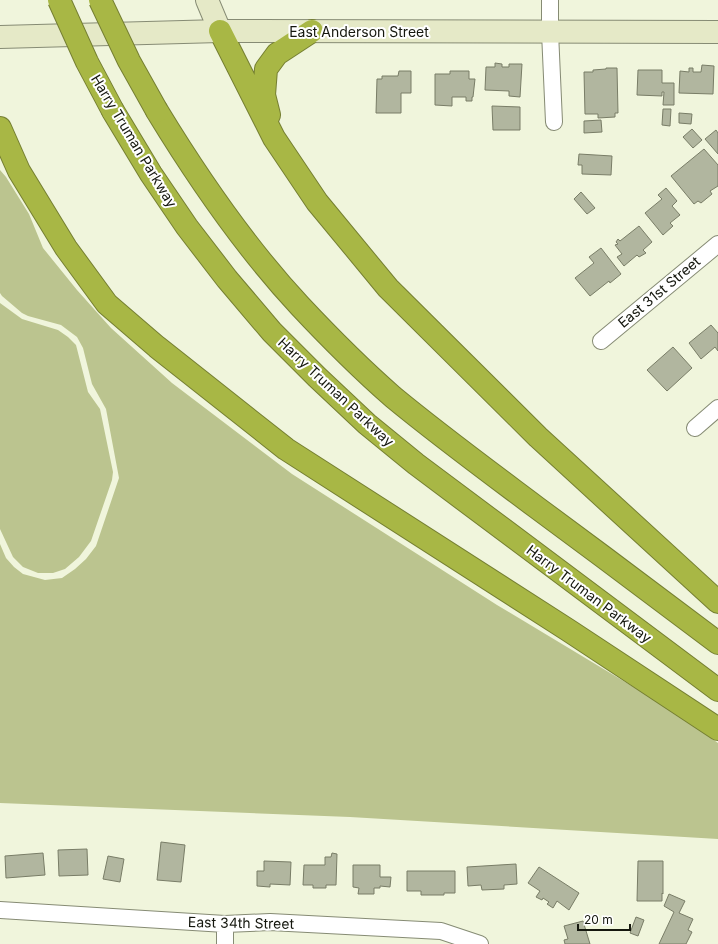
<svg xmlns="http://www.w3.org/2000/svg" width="718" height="944" font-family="Inter,sans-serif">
	<rect width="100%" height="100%" fill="#f0f5dc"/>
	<path fill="#bbc48f" d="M0,170l6,7 23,37 14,34 34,42 34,38 61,55 120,91 205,131 173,104 48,34v96l-368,-22 -350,-14v-259l6,14 8,9 9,7 22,6 17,-2 13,-9 11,-10 10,-13 23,-68 -13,-69 -14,-25 -9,-36 -6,-11 -16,-12 -33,-9 -6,-3 -20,-17 -2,-3z
		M0,303l22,16 36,11 10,7 8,8 12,47 12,17 13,63 -1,8 -21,61 -12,16 -14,12 -12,4h-15l-15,-6 -10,-10 -13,-28z"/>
	<path fill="#b1b69f" stroke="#797d67" d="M495,63l7,1v3h7v-3h13l-2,33 -11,-1v-5l-24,-1 1,-23h9z
		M702,65l12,1 -1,28 -34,-1 1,-22 9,1v-4h4v4h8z
		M606,68h11l1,45h-3v4l-17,1v-4h-13l-1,-42h9v-2l13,-1z
		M638,70h24v13h12v22h-11l1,-13h-2v4l-25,-1z
		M399,71h12v22h-10v20h-25l1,-34h5v-3h16z
		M450,71h19v8h6l-2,18h-1v4h-6v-4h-14v9l-17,-1v-31h15z
		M492,106l28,1v23h-27z
		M663,109h8l-1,17 -8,-1z
		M679,113l13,1 -1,10 -12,-1z
		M601,120l1,12 -18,1v-12z
		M692,129l10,11 -9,8 -10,-11z
		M716,130l2,3v21l-13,-15z
		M704,149l14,16v21l-8,5 2,3 -11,9 -3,-2 -4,3 -23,-28z
		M579,154l33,2 -1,19 -29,-1v-9h-4z
		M666,188l11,13 -5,5 8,9 -10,8 3,3 -10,9 -18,-22 17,-14 -4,-4z
		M581,192l14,16 -8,6 -13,-15z
		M639,226l13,16 -9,8 3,3 -7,4 -2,-2 -13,11 -7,-9 5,-3 -7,-9 3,-1 -2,-2 2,-3 2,2z
		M601,248l20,26 -11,9 -1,-2 -19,15 -15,-18 19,-15 -5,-6z
		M711,325l7,8v18l-3,-4 -14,12 -12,-16z
		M673,347l19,21 -25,23 -20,-21z
		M161,842l24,3 -4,37 -24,-2z
		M87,849l1,26 -29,1 -1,-26z
		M43,853l2,22 -39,3 -1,-22z
		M332,853l5,1 -1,31h-10v3h-13v-3h-10l1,-20h21v-8h6z
		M108,856l16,3 -4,23 -17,-3z
		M264,861l27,1 -1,23 -20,-1v3l-13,-1v-15h7z
		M638,861h25v33l-1,-1v8h-25z
		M516,864l1,20 -13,1v4l-22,1 -1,-5 -13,1 -1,-19z
		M353,865h27v12h11l-1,10 -10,-1v2h-6v6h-16l1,-6 -6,-1z
		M539,867l40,26 -10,17 -12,-9 -4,7 -6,-4 2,-2 -6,-4 -1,2 -6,-3 4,-6 -12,-8z
		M407,871h48v22h-11v2h-23v-4h-14z
		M669,894l16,7 -6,12 14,6 -5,11 4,2 -6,12h-27l15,-32 -10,-6z
		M636,917l8,3 -6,16 -8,-3z
		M583,921l7,23h-25l-1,-4 4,-1 -4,-13z"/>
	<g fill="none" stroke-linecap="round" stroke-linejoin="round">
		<g stroke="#868b74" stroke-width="18">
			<path id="street" d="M550,0v32l4,90
				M601,341l117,-97
				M695,428l23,-20
				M0,910l225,14 45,-2 171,9 39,13
				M225,944v-20"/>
		</g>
		<g stroke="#868b74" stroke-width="24">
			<path id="secondary" d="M207,0l13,31
				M0,37l220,-6 498,1"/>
		</g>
		<g stroke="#757f32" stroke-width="24">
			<path id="highway" d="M220,31l54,107 43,64 71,86 150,149 180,165
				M113,111l38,63 36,53 40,52 45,53 45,45 50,47 49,40 302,226
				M157,111c42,69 88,136 143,195 30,32 61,63 93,91 46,38 95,74 143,110 61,45 121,90 182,136
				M269,115l-5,-20 2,-26 11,-15 35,-23
				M0,128l19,43 47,77 41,56 50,43 129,102 282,181 150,99"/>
		</g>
		<use href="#street" stroke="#fff" stroke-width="16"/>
		<use href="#secondary" stroke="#e5e9c7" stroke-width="22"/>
		<use href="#highway" stroke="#a8b745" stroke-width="22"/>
		<g stroke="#757f32" stroke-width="24" stroke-linecap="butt">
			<path id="highway-bridge" d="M59,0l28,62 26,49
				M100,0l29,61 28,50"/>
		</g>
		<use href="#highway-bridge" stroke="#a8b745" stroke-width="22"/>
	</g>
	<g text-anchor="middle" stroke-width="4" stroke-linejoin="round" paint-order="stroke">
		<g font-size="14" fill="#15170e" stroke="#fff">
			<text x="359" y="37">East Anderson Street</text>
			<text transform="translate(134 141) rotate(59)" y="5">Harry Truman Parkway</text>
			<text transform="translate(659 292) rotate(-40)" y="5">East 31st Street</text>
			<text transform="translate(336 392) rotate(43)" y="5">Harry Truman Parkway</text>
			<text transform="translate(589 594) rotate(37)" y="5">Harry Truman Parkway</text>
			<text transform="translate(241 923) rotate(1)" y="5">East 34th Street</text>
		</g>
	</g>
	<path d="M578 924v6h52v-6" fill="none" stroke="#15170e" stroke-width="2"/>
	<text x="584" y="924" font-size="12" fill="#15170e" stroke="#ffffff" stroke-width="3" paint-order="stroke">20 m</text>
</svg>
